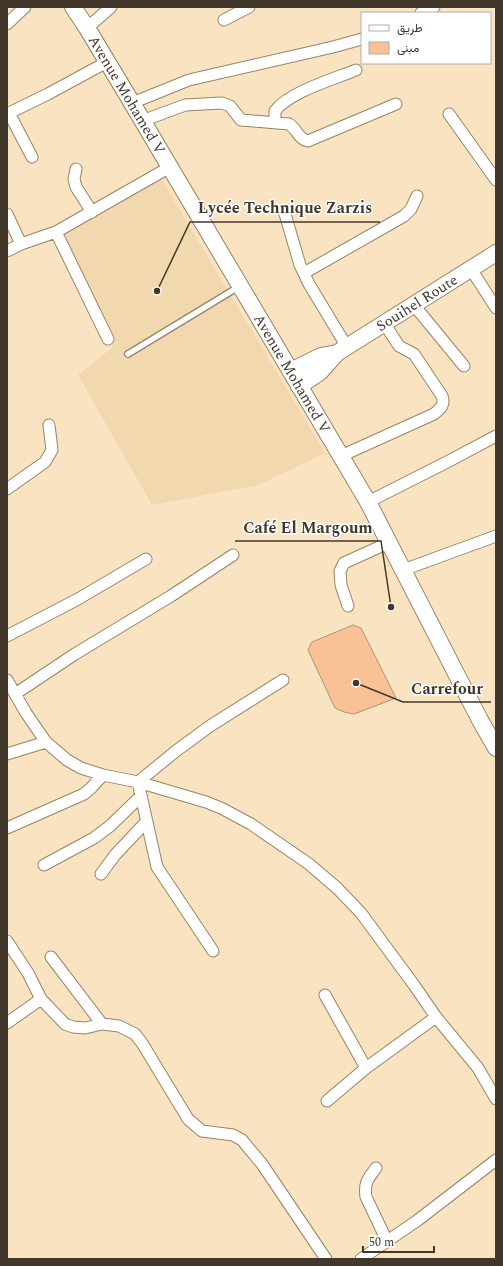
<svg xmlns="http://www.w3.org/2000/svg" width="503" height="1266" font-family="Spectral,Vazirmatn,serif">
	<rect width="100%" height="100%" fill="#f9e3c1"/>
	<path fill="#f2d8af" d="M159,175l166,278 -66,32 -107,20 -74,-130 35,-28 -54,-112z"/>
	<path fill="#f8c196" stroke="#b09178" d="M353,625l8,3 35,70 -42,16 -10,-2 -9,-4 -27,-58 4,-8z"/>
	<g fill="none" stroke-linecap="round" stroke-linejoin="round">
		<g stroke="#978464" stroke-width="8">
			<path id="service" d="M128,354l112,-68"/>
		</g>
		<g stroke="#978464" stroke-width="13">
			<path id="minor" d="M421,13l13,-6
				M224,20l25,-13
				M7,24l18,-17
				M87,28l24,-21
				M132,103l57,-23 144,-33 29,-8
				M9,113l23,44
				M7,114l41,-20 59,-32
				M449,114l47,66
				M142,121l43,-16 37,-2 8,3 11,14 48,4c8,5 10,16 19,17l88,-37
				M275,122v-11c14,-19 59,-32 81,-41
				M76,169l-2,10 2,8 16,25
				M7,214l14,30
				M285,214l15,51 9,19 38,63
				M56,232l52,107
				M7,251l14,-7 35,-12 114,-65
				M471,269l25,39
				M304,273l100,-57 7,-7 6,-13
				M413,304l51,62
				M341,456l93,-42c7,-6 11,-9 8,-18l-28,-42 -15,-8 -15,-23
				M7,489l38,-27 7,-12 -3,-25
				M368,502l81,-41 47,-25
				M403,570l93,-34
				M348,606l-7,-21 -1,-14 4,-8 44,-20
				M7,636l71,-37 68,-40
				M7,680l19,33 20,29 21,18 14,8 22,7 35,7 68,20 15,6 30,16 58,40 28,24 24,25 53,72 22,32 42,51 18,31
				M15,694l60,-40 96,-58 62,-41
				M7,754l39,-12
				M7,828l77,-34 7,-6 12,-13
				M44,865l50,-27 16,-12 31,-30
				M101,874l14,-19 32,-34
				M7,941l21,32 13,26 24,25 8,3 12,1 17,-4 17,2 16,8 7,9 46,76 14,12 31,4 9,5 20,24 64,95
				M213,951l-56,-84 -19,-85 38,-31 34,-25 73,-46
				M51,957l51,67
				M325,995l41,73
				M7,1023l34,-24
				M327,1101l39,-33 70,-51
				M376,1168c-8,11 -12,14 -10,29l21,44
				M361,1259l57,-39 78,-60"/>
		</g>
		<g stroke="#978464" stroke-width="18">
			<g id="secondary">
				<path id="s1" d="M73,7l14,21 45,75 236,399 112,218 16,28"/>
				<path d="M291,371l30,-15 16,-3"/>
				<path id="s2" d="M299,386l21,-14 17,-19 159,-100"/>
			</g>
		</g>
		<use href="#service" stroke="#fff" stroke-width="5.5"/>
		<use href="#minor" stroke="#fff" stroke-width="11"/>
		<use href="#secondary" stroke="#fff" stroke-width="16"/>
	</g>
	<g text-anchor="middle" stroke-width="3" stroke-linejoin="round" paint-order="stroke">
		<g font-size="15" fill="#41382b" stroke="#fff">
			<text dy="5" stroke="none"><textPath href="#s1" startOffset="103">Avenue Mohamed V</textPath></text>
			<text dy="5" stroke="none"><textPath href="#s2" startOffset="145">Souihel Route</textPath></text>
			<text dy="5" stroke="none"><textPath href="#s1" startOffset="427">Avenue Mohamed V</textPath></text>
		</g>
	</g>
	<path fill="none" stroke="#41382b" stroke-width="1.5" d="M157 291L190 222H380M391 607L381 541H235M356 683L403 702H491"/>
	<g fill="#41382b" stroke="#fff" stroke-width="1.5">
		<circle cx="157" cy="291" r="4"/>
		<circle cx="391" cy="607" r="4"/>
		<circle cx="356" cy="683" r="4"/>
	</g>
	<g font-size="16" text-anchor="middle" font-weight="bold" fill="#41382b" stroke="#fff" stroke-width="3" stroke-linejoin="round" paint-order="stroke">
		<text x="285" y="213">Lycée Technique Zarzis</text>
		<text x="308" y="533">Café El Margoum</text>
		<text x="447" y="694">Carrefour</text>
	</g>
	<rect width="503" height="1266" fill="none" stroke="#41382b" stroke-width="16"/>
	<rect x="361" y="12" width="130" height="52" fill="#ffffff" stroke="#b3afaa"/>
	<rect x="369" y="25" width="20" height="6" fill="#ffffff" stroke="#b3afaa"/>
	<text x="397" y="32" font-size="12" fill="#41382b">طريق</text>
	<rect x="369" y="42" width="20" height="12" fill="#f8c196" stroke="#b3afaa"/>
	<text x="397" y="52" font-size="12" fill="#41382b">مبنى</text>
	<path d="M363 1246v6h71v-6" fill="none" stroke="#41382b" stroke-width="2"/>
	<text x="369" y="1246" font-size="12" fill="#41382b" stroke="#ffffff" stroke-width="3" paint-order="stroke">50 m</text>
</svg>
